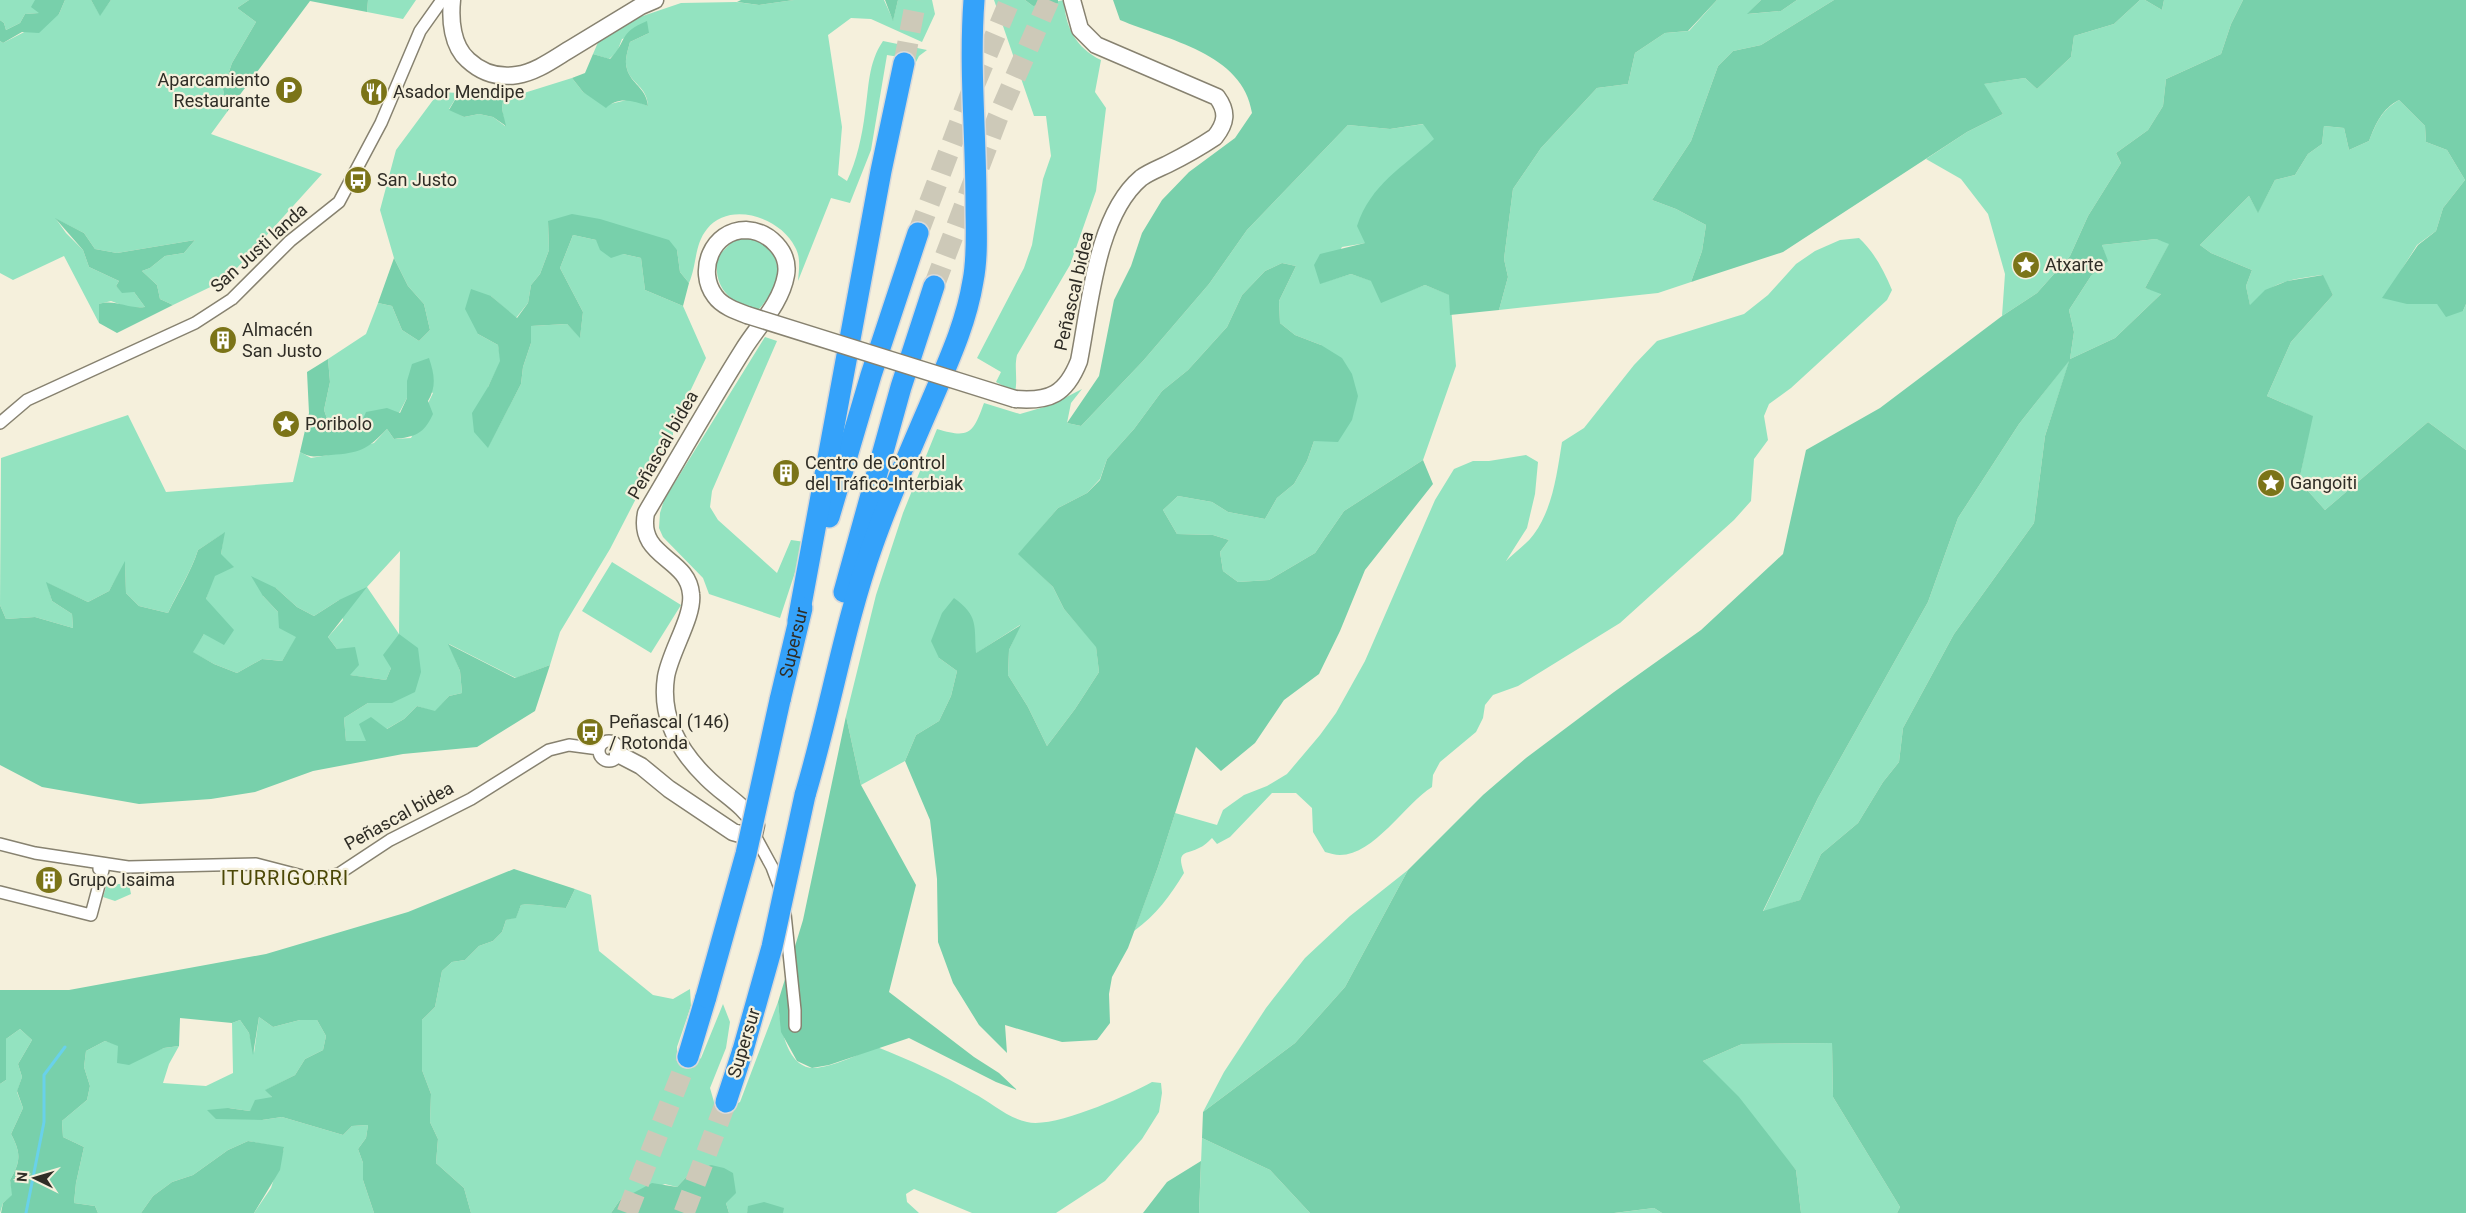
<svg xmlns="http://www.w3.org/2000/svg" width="2466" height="1213" font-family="Roboto,sans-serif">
	<rect width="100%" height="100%" fill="#f5f0dc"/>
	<path fill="#93e3c0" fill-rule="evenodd" d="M0,0h49l-9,13 -15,1 -5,9 -14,7 -2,-7 -4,-3z
		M65,0h26l9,15 11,-15h138l-12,8 19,14 -24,41 -9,26 4,23 -16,22 111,40 -95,105 -54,26 -13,-6 -3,-14 -15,-14 8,-3 15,-12 19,-3 11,-13 -78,13 -22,-4 -11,-16 -28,-14 10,14 17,17 6,17 30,14 -3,5 6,6h12l11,15h-18l-16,-6 -12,3v19l-35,-67 -51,24 -13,-7v-232l3,2 56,-29z
		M368,0h48l-13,19 -36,-7z
		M794,0h90l9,20 5,-20h34l3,14 -13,28 -51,-23 -20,-1 -23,17 14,92 -4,48 9,6c10,-21 15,-45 18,-68 4,-26 3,-50 18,-72l44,9 -8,6 -5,10 -3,-7 -24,-4 -16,95 -21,53 -19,-5 -33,83c1,-12 3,-24 -3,-34 -14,-29 -65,-47 -88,-18 -13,16 -10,36 -18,54l-9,-11 -3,-22 -129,-28 1,28 -9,24 -9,11 -3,18 -12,15 -25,-22 -13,38 20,11 3,16 -13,26v60l33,-63 2,-17 8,-24v-17l36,-2 13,13 3,-25 -23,-44 13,-33 23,5 27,14 18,4 4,32 38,16 23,52 -33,69v9l-30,49 -33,64 -50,83 -10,33 -34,13 -67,-34 11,27 2,22 -13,3 -14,16 -18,-6 -13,13 -38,22h-20l-2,-23 24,-15h24l-1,-35 -5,12 -37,-5 -12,-26 -9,-12 15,-17 -4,-20 -25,16 -17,-9 -21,-19 -13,8 15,16 19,25 -15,24 -20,-2 -25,14 -23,-9 -22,-12 12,-18 2,-35 15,-45 3,-21 -26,17c-7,22 -20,41 -30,63l-29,-7 -13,-13 -1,-30 -16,28 -21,11 -41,-19 5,18 20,13 1,14 -38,-11 -29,2 -6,-14 1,-147 127,-43 38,77 127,-10 7,-30 11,6 17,-3 46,-12 13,-14 7,10 17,-1 22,-45 -26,-12v17l-8,15 -40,15 -28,2 -7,-20 6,-28 -2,-23 38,-25 12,-31 14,3 10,24 17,11 11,-11 -6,-26 -16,-18 -14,-28 -14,-48 16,-60 43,-58 20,1 -10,16 15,8 15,-3 14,3 12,9 -3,-17 2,-16h20l48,-15 11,14 27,12 21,-5 17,7c-1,-20 -17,-22 -21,-37 -3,-8 1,-19 3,-27l19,-9 -27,6 -5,13 -8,7 -16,-5 6,-14 29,-19 53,-18 55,-1 23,3zM400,551v1l-1,82 -32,-47z
		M994,0h31l8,6 31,-6c1,27 12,48 37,60l-6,32 11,16 -10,83 -26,74 -53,90c-3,13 1,24 -2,37l-19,-10 5,-10 -24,-14 47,-90 8,-23 11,-66 8,-23 -5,-40h-12z
		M1717,0h44l-13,14 33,-3 16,-11h37l-73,45 -28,6 -15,15 -27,75 -39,59 24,9 30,16 -4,26 -11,31 -33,11 -159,17 9,-33 -4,-18 9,-70 28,-41 56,-60 31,-4 7,-31 30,-20 24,-2z
		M2140,0h5l17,10 2,-10h79l-12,24 -10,30 -55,25 -3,27 -15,24 -32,23 5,10 -33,53 -18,40 -33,37 -35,23 3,-42 -17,-60 -27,-35 -35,-20 41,-27 36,-18 -20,-30 42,-6 12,11 34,-32 3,-21 40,-12z
		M2399,100l26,26 1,16 21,8 18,30 -22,28 -7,23 -19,14 -15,24 5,35h30l26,7 3,-7v146l-38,-28 -103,88 -26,-29 13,-65 -45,-20 24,-54 42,-47 -11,-20c-33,5 -48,5 -72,31l-4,-20 6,-16 -41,-17 -11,-8 49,-49 9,16 17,-32 20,-5 13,-21 14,-10 2,-18 20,2 5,22 20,-9c7,-18 13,-31 30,-41z
		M1424,124l11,15 -69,104 -24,4 -21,36 30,-9 55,18 19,-7 25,10 6,71 -33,94 -79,51 -29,42 -46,27 -31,2 -15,-11 -3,-19 9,-12 -16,-5 -36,-1 -14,-24 15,-14 34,6 16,10 37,7 12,-21 17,-14 13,-23 7,-20 7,-96 -26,-10 -15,-12 -1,-22 17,-35 -14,-3 -17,8 -23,24 -15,32 -39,43 -26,21 -28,38 -27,30 -7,20 -13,14 -29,15 -39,46 34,33 11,22 32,37 3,26 -24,37 -28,37 -19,-39 -20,-32 1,-25 11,-25 -45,29 -36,4 18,13 -6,25 -12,25 -23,14 -11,26 -44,24 -15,-69 30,-121 27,-82 34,-84c33,10 36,4 47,-26l36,11 31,-9 31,-16 -11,14 -4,20 14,3 62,-65 66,-77 38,-54 101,-105 42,4z
		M746,236c43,12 37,50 10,76 -27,-11 -44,-25 -38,-56l18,-18z
		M1859,238c16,15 25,33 33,52l-5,10 -96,88 -22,16 -5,12 4,24 -14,19 -3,42 -17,19 -114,103 -102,63 -25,9 -8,10 -2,13 -7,14 -36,30 -7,13 -1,12c-27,17 -58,68 -92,68 -5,0 -10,-2 -15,-3l-12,-20 -1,-24 -16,-15h-24l-42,44 -13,7 -5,-6c-4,4 -8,8 -13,10 -14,7 -23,2 -15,25 -14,23 -28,42 -50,58l24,-64 17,-54 42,12 6,-15 21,-15 23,-9 20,-12 33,-39 16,-22 29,-52 70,-161 19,-31 19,-8h16l37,-6 12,7 -3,32 -8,34 -21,33c9,-9 21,-17 28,-27 19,-26 23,-61 28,-92l22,-14 50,-63 23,-24 87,-27 24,-19 28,-31 19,-13 25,-11z
		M2156,239l14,4 -25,45 17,5 -47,45 -45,21 -25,77 -11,87 -80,111 -51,94 -4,34 -16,20 -25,41 -37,31 -21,46 -37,12 55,-114 110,-196 30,-84 61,-94 51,-65 4,-27 -5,-22 22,-34 16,-15 -5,-16z
		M765,337l12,4 -65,150 -2,16 8,13 59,53 14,-33 14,2 -25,76 -71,-24 -6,-16 -40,-41 -4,-9 1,-15 4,-13z
		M612,562l69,43 -30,48 -69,-42z
		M1408,870l-63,117 -50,56 -92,69 21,-40 42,-64 39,-50 45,-42z
		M107,884h22l2,10 -16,7 -12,-4z
		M575,889l16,6 8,56 54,44 20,4 17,-10 1,17 -14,41v11l17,6 7,-6 22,-54 7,18 -4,26 -16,40 4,14 14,6 12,-6 38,-100c2,20 7,66 36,66 20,-1 44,-14 63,-21 33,13 66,28 96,46 18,9 34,25 54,29 27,7 101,-27 125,-40l9,1 1,10 -3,19 -17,27 -37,42 -49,32h-84l-58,-24 -8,5 1,8 12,11h-136v-5l-34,-2 -2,7h-18l-3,-10 -36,-30 -13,14 -12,-3 -45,16 -9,13h-140l-7,-25 -28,-25 2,-24 -8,-17 1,-28 -9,-24v-50l13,-13 7,-36 10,-9 13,-2 14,-14 14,-5 9,-9 4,-12 10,-3 5,-12c15,-2 29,3 45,3z
		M259,1017l14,10 27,-7h17l9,16 -3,14 -18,9 -10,16 -29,15 6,7 -22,14 -22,-3 34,12 20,-3 61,18 9,-9 16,-1 -2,13 -8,11 5,14v17l11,33h-120l17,-25 13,-40 -36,-7 -20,9 -35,25 -21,7 -19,14 -12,17h-43l-3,-7 -21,-3 2,-20 8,-36 -21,-10 -1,-16 25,-21 3,-14 -6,-19 2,-16 19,-10 43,13 16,-6 15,-2 -10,18 -6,19 43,3 27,-13 -1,-50 8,-3 9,13 5,20z
		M20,1029l12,11 -14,24 4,13 -5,15 6,16 -12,26c10,19 10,27 -1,46l3,15 -10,8 -3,10v-129l6,-4v-41z
		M1832,1043l1,54 67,110 -3,6h-96l-5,-43 -93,-109 39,-17z
		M1202,1138l68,32 40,43h-111z
		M1654,1208l8,5h-47z"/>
	<path fill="#78d0ab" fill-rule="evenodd" d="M35,0h30l-6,14 -20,19 -17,-1 -19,11 -3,-2v-21l4,3 2,7 14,-7 5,-9 14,-1 -8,-6z
		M91,0h20l-11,16z
		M249,0h119l-1,12 -57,-11 -83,111 -4,-23 9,-26 24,-41 -19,-14z
		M741,0h53l-35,5 -22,-3z
		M884,0h14l-5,21 -8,-21z
		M1025,0h33v3l-25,3z
		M1113,0h604l-29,31 -23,2 -30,20 -7,31 -31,4 -56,60 -28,41 -9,70 4,18 -9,33 -49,5 -1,-20 -24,-10 -44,18 -10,-22 -20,-7 -31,10 -6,-19 6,-11 45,-11 -8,-17c14,-42 46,-59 77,-87l-11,-15 -33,5 -42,-4 -101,105 -38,54 -66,77 -62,65 -14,-3 32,-47 15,-76 17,-34 11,-33 20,-33 27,-28 46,-34 17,-25c-9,-60 -85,-73 -132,-93z
		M1761,0h36l-16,11 -34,3z
		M1834,0h306l-26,24 -40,12 -3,21 -34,32 -12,-11 -41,6 19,30 -36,18 -184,120 -92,30 11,-31 4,-26 -30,-16 -24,-9 39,-59 27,-75 15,-15 28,-6z
		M2145,0h19l-2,10z
		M2243,0h223v304l-3,7 -17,6 -9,-13h-30l-25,-6 36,-53 18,-14 7,-23 22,-28 -18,-30 -21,-8 -1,-16 -26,-26c-17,9 -23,23 -30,41l-20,9 -5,-22 -20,-2 -2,18 -14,10 -13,21 -20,5 -17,33 -9,-17 -49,49 11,8 41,17 -6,16 4,19 15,-15 22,-9 36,-6 10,20 -42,47 -24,54 46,20 -14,65 26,29 103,-88 38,28v763h-569l3,-6 -67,-110 -1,-54 -90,1 -39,17 36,36 57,73 5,43h-139l-8,-5 -40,5h-304l-40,-43 -68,-32 1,-26 92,-69 50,-56 63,-117 75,-75 43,-37 88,-66 87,-62 82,-76 23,-104 74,-42 122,-92 35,-23 33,-37 18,-40 33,-53 -5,-10 32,-23 15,-24 3,-27 55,-25 10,-30zM2156,239l13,5 -24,44 16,6 -46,44 -45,21 4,-27 -5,-22 22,-34 17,-15 -6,-16zM2069,361l-24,75 -11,87 -80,111 -51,94 -4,34 -16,20 -25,41 -37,31 -21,46 -37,11 55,-113 110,-196 30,-84 61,-94z
		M647,21l2,12 -19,9c-2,8 -6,19 -3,27 4,15 19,18 21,37 -14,-5 -30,-10 -42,2l-23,-16 -11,-14 13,-5 8,-19 17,5c18,-19 8,-26 37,-38z
		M459,93h45l-2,16 4,17 -13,-9 -14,-3 -15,3 -15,-7z
		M572,214l28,5 69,21 8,10 3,22 9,11 -6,23 -38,-16 -4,-32 -18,-4 -12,4 -11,-8 -4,-10 -23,-5 -13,33 23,44 -3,26 -13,-14 -36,2v17l-8,24 -2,17 -33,64 -14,-16 -2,-19 16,-26 12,-26 -2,-16 -20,-11 -13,-25 6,-20 20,7 26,22 11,-15 3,-18 9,-11 9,-24 -1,-29z
		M55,218l29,15 11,16 22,4 78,-13 -11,13 -19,3 -15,12 -8,3 15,14 3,14 13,6 -56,28 -18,-10v-19c17,-5 27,5 46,3l-11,-15 -12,1 -6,-7 3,-5 -30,-14 -6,-17z
		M394,258l14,28 16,18 6,26 -11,11 -17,-11 -10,-24 -14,-3z
		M1282,263l14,3 -17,35 1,22 15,12 26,10 21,13 10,16 6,22 -6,24 -14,22 -24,-1 -7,20 -13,23 -17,14 -12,21 -37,-7 -16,-10 -34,-6 -15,14 14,24 36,1 16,5 -9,12 3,19 15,11 31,-2 46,-27 29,-42 79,-51 10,24 -68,86 -25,61 -21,43 -35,26 -29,43 -34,28 -25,-24 -38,120 -30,81 -16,29 -3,17 1,29 -13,17 -35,2 -57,-17 2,28 -28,-28 -26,-42 -15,-41 -1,-63 -7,-59 -25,-59 11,-26 23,-14 12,-25 6,-25 -18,-13 -8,-17 11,-28 12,-15c25,18 20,28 22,55l45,-28 -12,25 -1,25 20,32 19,39 28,-37 24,-37 -3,-25 -32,-38 -11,-22 -35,-33 40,-46 29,-15 13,-13 7,-21 27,-30 28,-38 26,-21 39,-43 15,-32 23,-24z
		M429,358c5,15 8,28 -1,43l5,13c-9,20 -18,23 -39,25l-7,-10c-20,21 -28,24 -56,26 -14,1 -18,4 -31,-3l9,-39 -2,-41 21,-13 2,23 -6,28 7,20 28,-2 7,-16 21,-4 13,5 7,-15v-17l5,-17z
		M225,532l-4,22 13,13 -19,9 -9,23 28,31 -10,15 -20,-11 -11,18 21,12 23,9 25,-14 20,2 14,-24 -17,-9 -1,-16 -15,-16 -12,-20 25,12 21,19 17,9 25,-16 28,-13 -39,50 9,12 18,-2 4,18 -9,10 36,5 5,-12 -8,-13 16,-21 19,14 3,24 -6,20 -23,11h-24l-24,15 2,23h20l-7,-17 12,-7 16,12 17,-10 13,-13 18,5 14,-15 13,-3 -2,-22 -12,-27 67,34 35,-13 -15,46 -58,36 -74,7 -90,17 -58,21 -44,7 -72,5 -97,-17 -42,-22v-160l6,14 29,-2 38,11 -1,-14 -20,-13 -6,-19 42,20 21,-11 16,-30 1,32 13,13 29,7c10,-21 23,-41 30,-63z
		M846,716l15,69 55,100 -27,107 85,65 25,16 18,17 -21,-8 -87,-44 -80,27 -17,3 -15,-7 -16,-29 -3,-30 25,-82z
		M514,869l61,20 -9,19c-16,0 -30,-5 -45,-3l-5,13 -10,2 -4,12 -9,9 -14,5 -14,14 -13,2 -10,9 -7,36 -13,13v50l9,24 -1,28 8,17 -2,24 28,25 7,25h-97l-11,-33v-17l-5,-14 8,-11 2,-13 -16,1 -9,9 -61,-18 -20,3 -46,-1 -9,-9 21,-2 22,3 5,-11 17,-3 -7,-7 30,-15 10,-16 18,-9 3,-14 -9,-16h-17l-27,7 -14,-10 -6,38 -4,-22 -9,-13 -8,3 -52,-5 -1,28 -15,2 -35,17 -12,-2 1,-17 -13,-5 -19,10 -2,16 6,19 -3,14 -25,21 1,16 21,10 -8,36 -2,20 21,3 3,7h-97l2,-10 9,-8 -2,-15c11,-19 11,-27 1,-46l12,-26 -6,-17 5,-14 -4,-13 14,-24 -12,-11 -14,10v41l-6,4v-94h69l197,-36 142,-42z
		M248,1141l36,6 -4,23 -26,43h-113l12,-17 19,-14 21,-7 35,-25z
		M1201,1161l-2,52h-56l24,-31z
		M711,1165l13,3 9,5 3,20 -10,10 3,10h-118l9,-13 32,-17 25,4 13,-14z
		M764,1202l20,6 -1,5h-36l1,-7z"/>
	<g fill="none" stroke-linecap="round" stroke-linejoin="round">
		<path stroke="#69d1ea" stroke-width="3" d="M26,1213l18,-91v-47l21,-28"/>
		<path stroke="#cdc9b8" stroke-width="21" stroke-dasharray="21 11" stroke-linecap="butt" d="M904,63l12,-63
			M918,233l53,-140 39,-93
			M934,286l64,-169 51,-117
			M627,1213l61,-156
			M684,1213l42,-111"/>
		<g stroke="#878270" stroke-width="14">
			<path id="street" d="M0,423l27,-23 168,-77 37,-24 58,-58 49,-39 42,-79 39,-92 22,-31
				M599 751a10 10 0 1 1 20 0a10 10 0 1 1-20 0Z
				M754,834l18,33 9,24
				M0,844l35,9 93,14 128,-3 54,14h16l14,-5 50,-33 81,-41 78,-49 20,-5 30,4
				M0,892l91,23 12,-45 -4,-1 1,-6
				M785,914l10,96v16"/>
		</g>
		<g stroke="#878270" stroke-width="19">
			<path id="secondary" d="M452,0c-2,20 0,46 16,60 14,13 30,18 49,15 20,-3 38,-17 55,-27 23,-14 46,-28 69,-42l14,-6
				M1015,399c35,3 51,-5 64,-38 11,-55 17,-145 62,-183 8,-6 19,-10 27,-14 16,-8 32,-17 47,-27 11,-14 13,-25 2,-40l-121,-52 -16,-16 -8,-29
				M618,754l23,12 28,23 64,43 14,4 7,-2 2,-9c-13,-21 -32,-30 -49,-47 -28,-27 -47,-61 -41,-101 4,-25 28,-61 25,-83 -3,-37 -54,-36 -45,-81 32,-54 63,-109 97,-163 14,-23 38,-46 43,-75 4,-23 -17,-44 -40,-45 -34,0 -50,41 -31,66 7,10 21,15 32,19"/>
		</g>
		<g stroke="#dad9d8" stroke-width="24">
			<g id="highway">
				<path d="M829,517l42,-142 47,-142"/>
				<path d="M844,592l57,-205 33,-101"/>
				<path d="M798,621l83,-450 23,-108"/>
				<path id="s1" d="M780,700l22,-92"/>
				<path d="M805,795c25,-83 39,-170 68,-251 17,-48 38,-96 58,-142 17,-40 35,-78 42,-121 5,-25 3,-53 3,-78 0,-68 -7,-136 -2,-203"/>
				<path d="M688,1057l18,-60"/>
				<path d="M726,1102l17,-52"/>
			</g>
		</g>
		<use href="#street" stroke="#fff" stroke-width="11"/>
		<use href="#secondary" stroke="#fff" stroke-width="16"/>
		<use href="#highway" stroke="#34a2fa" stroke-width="21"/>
		<g stroke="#878270" stroke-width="19" stroke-linecap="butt">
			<path id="secondary-bridge" d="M747,315l268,84"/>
		</g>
		<g stroke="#dad9d8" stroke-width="24" stroke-linecap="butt">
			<path id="highway-bridge" d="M706,997l40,-143 34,-154
				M743,1050l29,-103 33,-152"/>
		</g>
		<use href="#secondary-bridge" stroke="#fff" stroke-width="16"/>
		<use href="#highway-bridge" stroke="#34a2fa" stroke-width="21"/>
	</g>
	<defs>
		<g id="parking-disc" transform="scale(1.4375)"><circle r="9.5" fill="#7b7418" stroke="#f5f0dc"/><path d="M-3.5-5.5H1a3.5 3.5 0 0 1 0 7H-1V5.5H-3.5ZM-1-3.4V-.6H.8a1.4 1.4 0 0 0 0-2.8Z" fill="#fff"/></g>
		<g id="restaurant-disc" transform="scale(1.4375)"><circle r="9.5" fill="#7b7418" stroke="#f5f0dc"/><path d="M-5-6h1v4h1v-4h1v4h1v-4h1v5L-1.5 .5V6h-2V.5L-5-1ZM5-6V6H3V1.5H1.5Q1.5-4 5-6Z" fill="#fff"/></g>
		<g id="bus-disc" transform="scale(1.4375)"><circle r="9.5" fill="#7b7418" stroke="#f5f0dc"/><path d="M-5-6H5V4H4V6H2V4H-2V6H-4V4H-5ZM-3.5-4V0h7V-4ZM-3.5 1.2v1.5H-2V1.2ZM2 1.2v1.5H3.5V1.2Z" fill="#fff"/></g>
		<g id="sight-disc" transform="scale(1.4375)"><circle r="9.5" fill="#7b7418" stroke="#f5f0dc"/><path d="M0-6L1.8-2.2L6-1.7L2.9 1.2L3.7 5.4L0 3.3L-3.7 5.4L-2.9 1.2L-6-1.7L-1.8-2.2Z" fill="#fff"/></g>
		<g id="building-disc" transform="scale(1.4375)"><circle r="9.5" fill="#7b7418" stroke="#f5f0dc"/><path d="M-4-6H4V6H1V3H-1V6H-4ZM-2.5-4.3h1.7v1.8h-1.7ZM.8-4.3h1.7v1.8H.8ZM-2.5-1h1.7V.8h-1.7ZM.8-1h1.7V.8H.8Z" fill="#fff"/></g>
	</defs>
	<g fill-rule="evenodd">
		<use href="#parking-disc" x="289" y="90"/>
		<use href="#restaurant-disc" x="374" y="92"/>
		<use href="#bus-disc" x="358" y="180"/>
		<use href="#sight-disc" x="2026" y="265"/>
		<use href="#building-disc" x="223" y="340"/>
		<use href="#sight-disc" x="286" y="424"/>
		<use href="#building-disc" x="786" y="473"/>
		<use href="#sight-disc" x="2271" y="483"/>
		<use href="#bus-disc" x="590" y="732"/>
		<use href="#building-disc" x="49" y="880"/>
	</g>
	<g text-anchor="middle" stroke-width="4.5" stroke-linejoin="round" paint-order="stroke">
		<g font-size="18" fill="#2f2d26" stroke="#f5f0dc" text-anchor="start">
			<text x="270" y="86" text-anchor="end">Aparcamiento<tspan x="270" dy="21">Restaurante</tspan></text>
			<text x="393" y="98">Asador Mendipe</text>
			<text x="377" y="186">San Justo</text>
			<text x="2045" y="271">Atxarte</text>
			<text x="242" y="336">Almacén<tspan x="242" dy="21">San Justo</tspan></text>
			<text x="305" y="430">Poribolo</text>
			<text x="805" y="469">Centro de Control<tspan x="805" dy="21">del Tráfico-Interbiak</tspan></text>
			<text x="2290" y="489">Gangoiti</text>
			<text x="609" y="728">Peñascal (146)<tspan x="609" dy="21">/ Rotonda</tspan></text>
			<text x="68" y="886">Grupo Isaima</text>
		</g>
		<g font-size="18" fill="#2f2d26" stroke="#f5f0dc">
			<text transform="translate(259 248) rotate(-42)" y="6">San Justi landa</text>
			<text transform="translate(1074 291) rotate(-77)" y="6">Peñascal bidea</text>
			<text transform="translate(663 445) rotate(-60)" y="6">Peñascal bidea</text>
			<text dy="6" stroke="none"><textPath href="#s1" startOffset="59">Supersur</textPath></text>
			<text transform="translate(399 816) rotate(-29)" y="6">Peñascal bidea</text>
			<text transform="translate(744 1043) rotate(-73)" y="6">Supersur</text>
		</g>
		<g font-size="20" letter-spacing="1" fill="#4c4806" stroke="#f5f0dc">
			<text x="285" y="885">ITURRIGORRI</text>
		</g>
	</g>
	<g transform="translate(35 1178) rotate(275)" stroke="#f5f0dc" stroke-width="4" paint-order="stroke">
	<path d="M0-4L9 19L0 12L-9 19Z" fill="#2f2d26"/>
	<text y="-8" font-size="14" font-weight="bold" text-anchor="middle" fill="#2f2d26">N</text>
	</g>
</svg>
